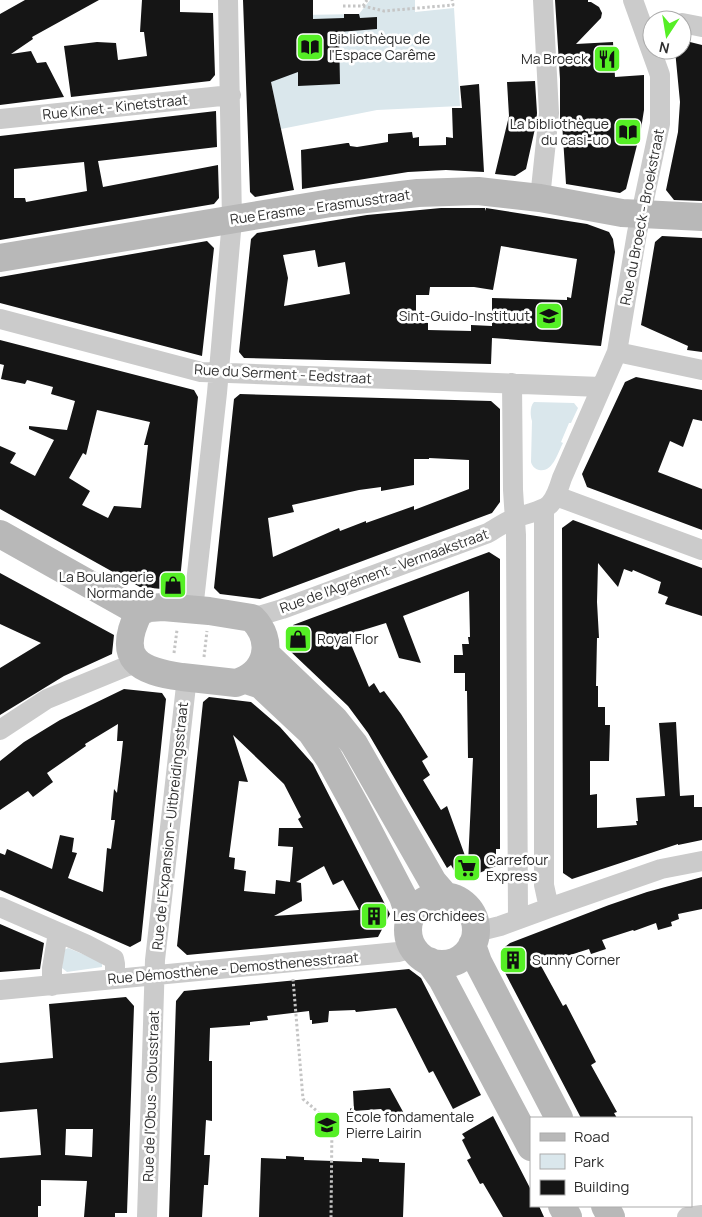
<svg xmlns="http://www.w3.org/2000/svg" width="702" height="1217" font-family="Manrope,sans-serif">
	<rect width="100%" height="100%" fill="#fff"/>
	<path fill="#dae7ec" d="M370,0h45v12l39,-4 6,98 -83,4 -96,19 -10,-47 31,-67 57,-1z
		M534,402l40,1 4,5 -7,15h-2l-8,19 2,1c-5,9 -10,30 -24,27 -4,-1 -7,-4 -8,-8l1,-41c-2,-6 -2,-15 2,-19z
		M68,948l34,14v5l-35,5 -5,-4 2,-18z"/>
	<path fill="#151515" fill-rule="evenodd" d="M25,0h74l-67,37 1,2 -22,15 20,-3 6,12 9,-1 18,35 -64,8v-91z
		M142,0h38v12l33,1 2,62 -5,6 -139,16 -7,-51 33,-4 19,1 2,17 29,-4 -3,-24h-4z
		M243,0h70v19l31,-1v-4h15l1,4 17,-1v12l-38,3 1,52 -42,2v-14l-27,10 23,108 -39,7 -5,-5z
		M555,0h33v2h3l8,5 3,6 -1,5 -25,26 37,-2 2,35 29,-2v35l-3,19 -15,60 -6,4 -54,-9 -4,-62h-2v-43z
		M682,40l20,5v156l-28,-1 -8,-10 12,-58 2,-30 -5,-52h7z
		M535,81l2,32 -1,11 -10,45 -11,7 -20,-2 14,-58 -2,-34z
		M479,84l5,88 -38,-2 -38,2 -106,17 -1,-39 46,-7h2l1,3 7,1 31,-5v-8l24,-2 1,6 6,-1v9l27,-1v-8l7,1 -1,-30h10l-2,-22z
		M216,111l1,36 -119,14 5,26 115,-22 1,33 -5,6 -214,36v-104zM84,162l3,29 -61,11 -1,-4h-11v-29z
		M441,208h44l1,3v-3l101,16 22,8 4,7 2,13 -14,94 -109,-8 -1,26 -247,-6 -5,-6 12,-113 6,-6 110,-18zM501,246l76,13 -6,39 -4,-1v3l-75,-2v28l-21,-1v6l-43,-1v-7l-12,-1v-27h13l1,-8h44l19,3zM315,250l3,17 27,-5 5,32 -66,12 4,-28 -5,-23z
		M662,236l40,2v114l-15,-2 1,-4 -47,-21 14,-83z
		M207,241l7,7 -12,108 -202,-53v-26z
		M0,340l194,50 4,7 -17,173 -2,15 -6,5 -33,-3 -140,-78v-63l16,7 -6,10 25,13 19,-36 -25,-11v-3l38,4 8,-29 -24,-7 2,-7 -26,-7 -2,4 -24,-5 3,-14 -4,-1zM97,410l53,12 -6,23h4l-7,63 -27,-2 -6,12 -26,-13 8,-14 -21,-13 14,-25 3,2z
		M636,377l66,13v31l-9,-2 -10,28 -13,-6 -12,31 44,17v41l-115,-43 -5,-13 43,-92z
		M240,394l251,7 9,8v93l-8,11 -232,86 -40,-5 -6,-6 20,-189zM429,458l40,2v29l-55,21v-4l-48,17v-2l-26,10 -1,-3 -66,29 -5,-39 26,-6 -2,-7 67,-15 22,-3v4l33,-6v-26h15z
		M573,520l129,48v48l-37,-12 3,-7 -10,-4 3,-11 -28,-12 -1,2 -8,-3 -6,18 -20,-24 -1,39 2,36h-2l-1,48h2v21h7v18h5l-1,36h-19v34l7,-1v34l40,-3 -1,-4h2l-2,-23 29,-2 -6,-73 17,-1 4,74 14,-1v12h8v33l-24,5v-1l-106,35 -9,-6 -1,-345z
		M489,552l11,7v290h-4v17l-36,15 -9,-16 -4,3 -79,-135 -20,-27 -59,-56 4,-25zM469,591l1,46h-2l1,7h-7l1,11h-9v18h11v18h2l1,67h5l-5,106 -21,-58 -6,4 -18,-30 7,-5 -8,-14 6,-4 -27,-43 -17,-23 -4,2 -6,-10 -5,4 -22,-52 39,-12 13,35 22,5 -18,-47z
		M0,573l114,62 -2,19 -48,22 -64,39v-47l41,-25 -41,-19z
		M124,689l38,4 4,6 -25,242 -11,6 -130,-57v-37l5,2 2,-6 45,20 8,-34 14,3 -2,14 5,1 -9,25 35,14 4,-44 4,1 4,-29h-4l3,-31 3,4 4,-33 2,-19h-6l1,-17 -33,20 1,2 -39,27 6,9 -20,15 -5,-6 -28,19v-49l24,-19 36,-22z
		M209,697l42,5 29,25 33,37 77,150 -12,23 -191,18 -10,-9 26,-244zM233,735l51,49 17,33 -3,2 5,9h-24l-1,18 15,1 -3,35 -14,-2 -1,14 -31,-3 2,-20 -12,-2 1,-11 -6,-1 10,-76 9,1zM324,866l9,19 10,-5 16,30 -85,6 28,-15 -1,-18 -5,-1z
		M702,877v32l-24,5 1,5 -8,3 1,4 -14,4 -2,-7 -22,8 -1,-1 -31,10 4,9 -15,5 -2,-5 -22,7 -1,-2 -26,10 23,42 3,-2 30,58 -5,3 26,47 -3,1 3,5h-36l-80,-153 -1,-6 1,-9 9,-7 99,-38 38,-13z
		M0,924l44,19 -4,26 -40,3z
		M409,969l12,9 60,117 -28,14 -20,-38 -4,2 -33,-65 -40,4 -1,-2 -26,1 -1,11 -16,2v-4h-2l-1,-9 -42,5 1,4 -18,2v3l-40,3 -1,33h3v60l-6,-1 -2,35h6l-2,30h-4l-2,32h-33l7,-216 8,-10z
		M126,997l8,9 -7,207h-12v4h-31l3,-36 -46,-1v26h-3v11h-38v-59l41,-3 -4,-46 -37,3v-49l53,-5 -4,-54zM66,1129h27l-1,28 -27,-2z
		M390,1088l17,31 -24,-8 -2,-2 -27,2 -1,-20z
		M493,1116l38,74v16h8l5,11h-41l-20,-34 -3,1 -13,-24 4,-2 -9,-18 3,-2 -3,-4z
		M286,1156l18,1v3l58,2v-4l17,1v3l26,1 -2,54h-144l2,-59 25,1z"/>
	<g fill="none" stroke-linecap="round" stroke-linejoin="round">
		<path stroke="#c5c5c5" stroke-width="3" stroke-dasharray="2.5 2.5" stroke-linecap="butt" d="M343,6h20l4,-6
			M363,6l21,5 69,-6 -1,-5
			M174,653l3,-23
			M204,657l3,-26
			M293,979l10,120 29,25 -1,93"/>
		<path stroke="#cbcbcb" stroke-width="20" d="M682,23l20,4
			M0,119l231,-24
			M540,198l9,-85 -6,-113
			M0,319l201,53 400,15
			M617,352l85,18
			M512,383l1,107 3,45 2,384
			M556,496l146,54
			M544,510v375l5,23
			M193,610l24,-217 15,-173 -4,-220
			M252,618l30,-9 206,-76c9,-5 18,-12 27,-15 31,-11 36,-4 47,-40l55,-126 20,-119 23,-109v-49l-27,-75
			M0,730l47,-31 78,-32 13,-4
			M0,907l85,37 29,15 1,5v14
			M476,932l24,-6 49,-18 112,-39 41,-8
			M52,986v-18l6,-35
			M0,990l398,-38 15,-4
			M147,1217l8,-257 32,-283
			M687,1217l15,-2"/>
		<path stroke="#b8b8b8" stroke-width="28" d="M0,258l331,-55 87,-10 60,-2 62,7 82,15 80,4
			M0,534l139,78
			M163,607l46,4 43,7c23,23 16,55 -16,65 -18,-2 -36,-4 -54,-6 -44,-6 -66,-18 -43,-65l10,-4z
			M265,653l69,66 20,25 79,138 13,15
			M246,680l15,5 50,47 18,26 27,49 47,90 7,21
			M408 930a34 34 0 1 1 68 0a34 34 0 1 1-68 0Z
			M472,945l6,17 81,156
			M429,961l13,18 89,168
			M562,1206l6,11
			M605,1206l6,11"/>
	</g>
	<defs>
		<g id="library-square" transform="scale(1.4375)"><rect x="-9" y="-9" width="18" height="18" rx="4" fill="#55ef25" stroke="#fff"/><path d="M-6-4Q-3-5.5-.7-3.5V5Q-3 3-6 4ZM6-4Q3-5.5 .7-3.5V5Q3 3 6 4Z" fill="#111"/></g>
		<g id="restaurant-square" transform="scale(1.4375)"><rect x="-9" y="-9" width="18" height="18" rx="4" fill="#55ef25" stroke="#fff"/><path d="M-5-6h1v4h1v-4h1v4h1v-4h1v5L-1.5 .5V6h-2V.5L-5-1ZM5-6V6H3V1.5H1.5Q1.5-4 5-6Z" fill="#111"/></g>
		<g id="school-square" transform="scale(1.4375)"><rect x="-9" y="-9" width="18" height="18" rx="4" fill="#55ef25" stroke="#fff"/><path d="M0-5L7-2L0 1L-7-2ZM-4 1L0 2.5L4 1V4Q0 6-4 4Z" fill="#111"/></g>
		<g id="shop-square" transform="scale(1.4375)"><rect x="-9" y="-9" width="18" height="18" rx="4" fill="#55ef25" stroke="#fff"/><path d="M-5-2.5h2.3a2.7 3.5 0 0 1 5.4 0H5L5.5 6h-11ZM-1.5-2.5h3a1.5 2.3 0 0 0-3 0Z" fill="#111"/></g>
		<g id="supermarket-square" transform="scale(1.4375)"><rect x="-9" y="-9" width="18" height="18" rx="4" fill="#55ef25" stroke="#fff"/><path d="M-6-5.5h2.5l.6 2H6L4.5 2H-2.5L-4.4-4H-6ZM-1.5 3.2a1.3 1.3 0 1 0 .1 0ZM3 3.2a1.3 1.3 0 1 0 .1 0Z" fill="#111"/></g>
		<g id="building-square" transform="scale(1.4375)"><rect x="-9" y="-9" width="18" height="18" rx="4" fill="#55ef25" stroke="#fff"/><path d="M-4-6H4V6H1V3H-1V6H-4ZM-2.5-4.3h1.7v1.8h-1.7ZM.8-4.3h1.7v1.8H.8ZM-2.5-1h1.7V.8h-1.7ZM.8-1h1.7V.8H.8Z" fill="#111"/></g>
	</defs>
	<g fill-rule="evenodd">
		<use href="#library-square" x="310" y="47"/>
		<use href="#restaurant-square" x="607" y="59"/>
		<use href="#library-square" x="628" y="132"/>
		<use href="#school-square" x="549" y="316"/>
		<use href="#shop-square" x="173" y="585"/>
		<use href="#shop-square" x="298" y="639"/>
		<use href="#supermarket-square" x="467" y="868"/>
		<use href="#building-square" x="374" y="916"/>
		<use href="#building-square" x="513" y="960"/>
		<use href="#school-square" x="327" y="1125"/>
	</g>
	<g text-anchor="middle" stroke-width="5" stroke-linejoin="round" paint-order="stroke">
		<g font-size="14" fill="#2e2e2e" stroke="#fff" text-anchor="start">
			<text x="329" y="44">Bibliothèque de<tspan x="329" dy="16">l'Espace Carême</tspan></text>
			<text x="588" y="64" text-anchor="end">Ma Broeck</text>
			<text x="609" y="129" text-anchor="end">La bibliothèque<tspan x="609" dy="16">du casi-uo</tspan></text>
			<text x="530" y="321" text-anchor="end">Sint-Guido-Instituut</text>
			<text x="154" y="582" text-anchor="end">La Boulangerie<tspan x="154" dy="16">Normande</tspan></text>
			<text x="317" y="644">Royal Flor</text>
			<text x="486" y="865">Carrefour<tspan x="486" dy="16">Express</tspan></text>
			<text x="393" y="921">Les Orchidees</text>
			<text x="532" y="965">Sunny Corner</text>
			<text x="346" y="1122">École fondamentale<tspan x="346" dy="16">Pierre Lairin</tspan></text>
		</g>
		<g font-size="14" fill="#2e2e2e" stroke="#fff">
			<text transform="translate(115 107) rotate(-6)" y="5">Rue Kinet - Kinetstraat</text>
			<text transform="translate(320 207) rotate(-8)" y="5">Rue Erasme - Erasmusstraat</text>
			<text transform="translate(642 217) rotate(-79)" y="5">Rue du Broeck - Broekstraat</text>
			<text transform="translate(283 374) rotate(3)" y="5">Rue du Serment - Eedstraat</text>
			<text transform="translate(384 571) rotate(-20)" y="5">Rue de l'Agrément - Vermaakstraat</text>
			<text transform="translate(170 826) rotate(-84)" y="5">Rue de l'Expansion - Uitbreidingsstraat</text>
			<text transform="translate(233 968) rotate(-5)" y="5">Rue Démosthène - Demosthenesstraat</text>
			<text transform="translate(151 1096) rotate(-88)" y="5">Rue de l'Obus - Obusstraat</text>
		</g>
	</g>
	<rect x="530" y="1117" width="162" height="90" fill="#ffffff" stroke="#ababab"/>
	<rect x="540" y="1133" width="25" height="8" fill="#b8b8b8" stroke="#ababab"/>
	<text x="574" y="1142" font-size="15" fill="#2e2e2e">Road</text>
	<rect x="540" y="1154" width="25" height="15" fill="#dae7ec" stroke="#ababab"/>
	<text x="574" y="1167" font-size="15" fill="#2e2e2e">Park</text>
	<rect x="540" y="1180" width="25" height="15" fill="#151515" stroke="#ababab"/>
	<text x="574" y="1192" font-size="15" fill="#2e2e2e">Building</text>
	<g transform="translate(667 35) rotate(192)"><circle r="24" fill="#ffffff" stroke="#ababab"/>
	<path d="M0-4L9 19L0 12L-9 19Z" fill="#55ef25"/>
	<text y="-8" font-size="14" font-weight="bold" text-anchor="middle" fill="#2e2e2e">N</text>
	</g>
</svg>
